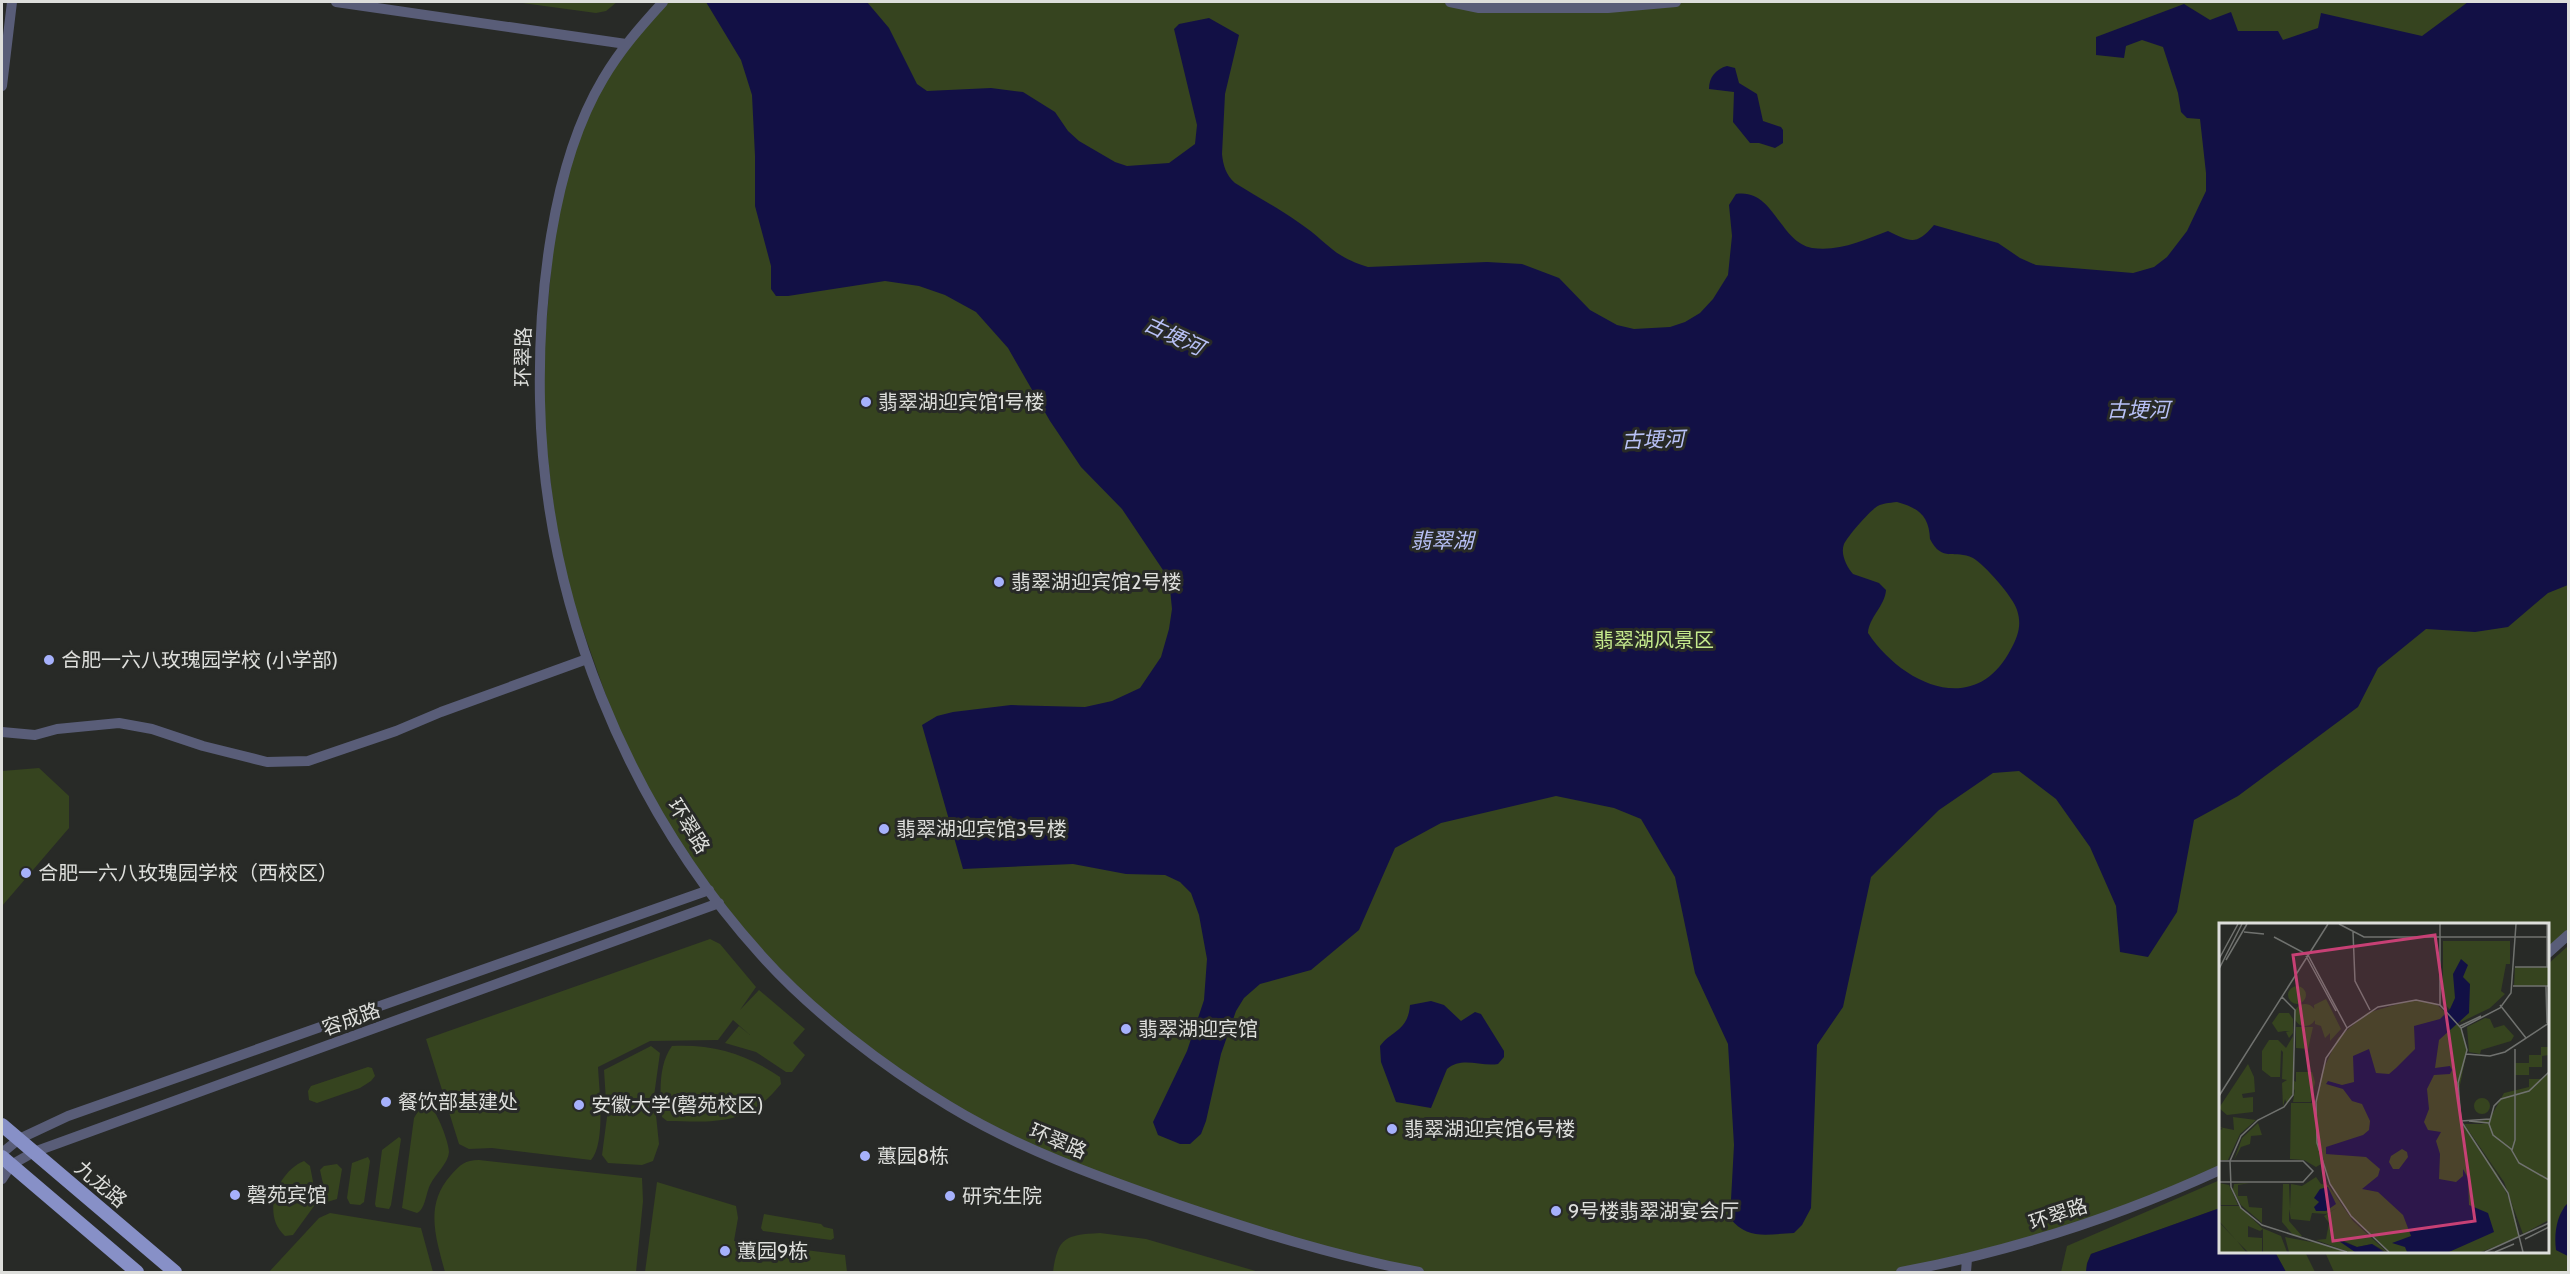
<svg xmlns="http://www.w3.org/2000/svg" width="2570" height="1274" font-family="Cabin,'Noto Sans SC',sans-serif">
	<rect width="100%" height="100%" fill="#282a27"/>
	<path fill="#36441f" d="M515,2h102l-11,9 -10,2z
		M663,2h787l29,6 197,-6h892v933l-20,18v-29h-328v246l-104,43 -215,59h-482l-54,-11 -294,-94 -152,-80 -136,-109 -74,-88 -82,-135 -66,-187 -21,-174 16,-179 35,-115z
		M39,768l30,28v32l-67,78v-135z
		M710,939l10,5 36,43 -16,23 19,-20 46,39 -12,14 12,12 -13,17h-6l-30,-20 -31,-9 14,-17 11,9 -17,-15 -15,20 -68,1 -52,26c1,21 8,76 -7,93l-99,-12 -23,1 -10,-5 -33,-105z
		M2568,946v257l-4,4 -8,43 12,6v16h-234l-9,-20h223v-288z
		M651,1046l9,7 -6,43 5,48 -6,17 -11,4 -34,-2 -6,-8 5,-38 -3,-47z
		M672,1046c42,-2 74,8 108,31l1,7c-34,42 -65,38 -114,37l-5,-4c-2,-23 -4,-52 10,-71z
		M368,1067l4,1 3,8 -4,5 -11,7 -43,15 -8,-3 -1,-9 3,-5z
		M429,1106c8,4 20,37 20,46 -1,12 -14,22 -19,33 -4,8 -5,25 -13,28l-15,-5 12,-90 6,-10z
		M399,1137l2,2 -10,66 -2,4 -13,-2 -1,-3 7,-54z
		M368,1157l2,4 -6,41 -4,3 -10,-1 -3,-6 5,-35z
		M479,1160l163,18 1,23 -7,71h-191c-9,-34 -21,-67 6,-97 9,-10 14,-15 28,-15z
		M304,1161l6,5 7,36 -24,33 -8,1c-24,-21 -8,-64 19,-75z
		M337,1164l5,5 -5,30 -10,3 -7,-32 4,-4z
		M2220,1180v28l-129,46 -4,9 -1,9h-25l6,-26z
		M657,1182l79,24 2,12 -4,23 111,14 2,17h-202z
		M330,1213l91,15 12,44h-164l50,-54z
		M764,1214l57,10 3,3 9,2 1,9 -3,2 -68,-9 -2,-3z
		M1100,1233l46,6 113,33h-206c5,-35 12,-37 47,-39z
		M2275,1252h30l10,20h-29z"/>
	<path fill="#121045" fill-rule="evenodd" d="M706,2h161l22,26 28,56 10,7 64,-3 32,4 32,20 13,19 11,10 36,21 12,4 42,-3 26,-19 2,-19 -23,-96 5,-5 30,-6 30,17 -14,59 -3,60c1,11 4,21 13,29 21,13 43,25 63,39 29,19 33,34 70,45l119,-5 35,2 37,14 31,32 27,15 17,4 36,-2 15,-5 15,-9 13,-14 15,-24 4,-39 -3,-31 7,-11c38,-6 43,48 76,54 27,4 52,-8 76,-17 23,11 28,15 46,-6l64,18 22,15 16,7 97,8 21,-6 13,-10 20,-26 19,-40v-18l-6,-54 -13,-1 -6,-6 -3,-19 -15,-46 -21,-7 -16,6 -2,12 -28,-3v-18l88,-33 26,16 21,-8 7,19h40l5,9 35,-12 3,-15 101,23 46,-34h100v583l-20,8 -40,34 -33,5 -49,-3 -48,39 -20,39 -120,89 -44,24 -17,92 -29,45 -28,-5 -4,-46 -26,-59 -34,-48 -37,-28 -26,2 -54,37 -68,67 -28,130 -26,38 -6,163 -9,17 -8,8c-26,1 -46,8 -64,-15l4,-73 -6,-101 -33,-71 -20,-96 -34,-58 -27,-11 -58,-12 -115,27 -46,25 -36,82 -48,40 -51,14 -16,14 -8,13 -15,43 -15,67 -5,13 -11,10h-10l-22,-9 -5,-13 34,-71 17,-51 3,-41 -8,-44 -8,-22 -11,-11 -15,-7 -39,-1 -53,-10 -110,5 -41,-144 15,-9 16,-4 58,-7 74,2 27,-6 28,-13 21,-31 8,-28 3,-20 -3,-30 -47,-70 -41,-42 -31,-46 -42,-73 -32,-36 -31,-17 -26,-9 -34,-5 -97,15h-12l-5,-7v-23l-16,-60v-50l-3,-61 -11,-35zM1897,502c22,6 32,14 33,37 12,24 25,10 43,19 11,6 41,40 44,52 5,15 1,26 -6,39 -36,70 -109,35 -143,-16 1,-16 17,-27 18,-43l-7,-7 -26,-9c-6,-7 -13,-20 -9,-30 3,-7 24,-31 31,-36 6,-5 14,-5 22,-6z
		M1727,66l8,2 4,15 18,11 6,27 18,6 2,3v13l-8,5 -16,-5h-9l-17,-21 1,-30 -25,-3c0,-12 7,-20 18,-23z
		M1431,1001l13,4 17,16 14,-9 6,2 23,37v6l-6,7c-17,3 -36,-8 -51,5l-16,39 -35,-6 -15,-40 -1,-16c12,-16 28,-15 30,-41z
		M2568,1203v53l-12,-6c-2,-15 0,-35 12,-47z
		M2220,1208v44h55l11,20h-200l1,-8 4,-10z"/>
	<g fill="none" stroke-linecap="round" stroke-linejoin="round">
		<path stroke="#595d78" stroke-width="10" d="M336,2l290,42
			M663,2c-22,24 -43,48 -60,77 -52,87 -65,221 -63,322 4,201 86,404 221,554 50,56 123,112 188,151 69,42 144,69 221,96 82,28 164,54 249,70
			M1450,2l29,6h129l68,-6
			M2,86l10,-84
			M2,732l33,3 22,-6 62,-6 33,6 51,17 64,16 41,-1 88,-30 45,-19 146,-53
			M2548,953l20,-18
			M2,1153l17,-14 49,-23 641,-226
			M2,1179l9,-14 23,-13 685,-249
			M1901,1272c111,-21 217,-55 319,-102
			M1966,1272l1,-13"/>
		<path stroke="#8790c7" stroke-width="14" d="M2,1125l173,147
			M2,1157l135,115"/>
	</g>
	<g fill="#a6b1fc" stroke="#282a27" stroke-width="2">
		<circle cx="866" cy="402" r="6"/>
		<circle cx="999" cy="582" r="6"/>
		<circle cx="49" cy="660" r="6"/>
		<circle cx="884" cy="829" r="6"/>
		<circle cx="26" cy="873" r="6"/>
		<circle cx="1126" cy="1029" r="6"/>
		<circle cx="386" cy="1102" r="6"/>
		<circle cx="579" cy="1105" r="6"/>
		<circle cx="1392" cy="1129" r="6"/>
		<circle cx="865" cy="1156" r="6"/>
		<circle cx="235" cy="1195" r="6"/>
		<circle cx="950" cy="1196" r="6"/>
		<circle cx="1556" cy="1211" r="6"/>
		<circle cx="725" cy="1251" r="6"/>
	</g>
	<g text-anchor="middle" stroke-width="6" stroke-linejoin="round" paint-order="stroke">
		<g font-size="20" fill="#dddedb" stroke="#282a27">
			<text transform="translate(523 357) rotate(-89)" y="7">环翠路</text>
			<text transform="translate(689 826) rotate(58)" y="7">环翠路</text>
			<text transform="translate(351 1019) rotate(-20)" y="7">容成路</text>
			<text transform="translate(1058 1141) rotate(23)" y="7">环翠路</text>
			<text transform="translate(101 1184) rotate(40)" y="7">九龙路</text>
			<text transform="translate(2058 1214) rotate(-18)" y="7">环翠路</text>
		</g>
		<g font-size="20" fill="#dddedb" stroke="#282a27" text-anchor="start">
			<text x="878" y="409">翡翠湖迎宾馆1号楼</text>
			<text x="1011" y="589">翡翠湖迎宾馆2号楼</text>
			<text x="61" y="667">合肥一六八玫瑰园学校 (小学部)</text>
			<text x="896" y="836">翡翠湖迎宾馆3号楼</text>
			<text x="38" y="880">合肥一六八玫瑰园学校（西校区）</text>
			<text x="1138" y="1036">翡翠湖迎宾馆</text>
			<text x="398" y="1109">餐饮部基建处</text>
			<text x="591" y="1112">安徽大学(磬苑校区)</text>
			<text x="1404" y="1136">翡翠湖迎宾馆6号楼</text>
			<text x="877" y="1163">蕙园8栋</text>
			<text x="247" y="1202">磬苑宾馆</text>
			<text x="962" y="1203">研究生院</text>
			<text x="1568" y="1218">9号楼翡翠湖宴会厅</text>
			<text x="737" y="1258">蕙园9栋</text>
		</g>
		<g font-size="20" fill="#c5ea8d" stroke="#282a27">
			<text x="1654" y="647">翡翠湖风景区</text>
		</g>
		<g font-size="21" font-style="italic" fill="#b8c1f6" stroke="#282a27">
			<text transform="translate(1174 336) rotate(25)" y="7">古埂河</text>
			<text x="2138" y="417">古埂河</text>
			<text transform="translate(1653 440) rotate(-2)" y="7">古埂河</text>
			<text x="1442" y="548">翡翠湖</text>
		</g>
	</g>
	<g transform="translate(2219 923)">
		<rect width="330" height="330" fill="#282a27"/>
		<path d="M224,18h67v23h-4l-5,27 4,3 -15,14 -29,14 -18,-20zM296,44h34v19h-35zM69 72a9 9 0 1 1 18 0a9 9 0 1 1-18 0ZM107,76l15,30 -11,12v-8l-5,5 -4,-12 -6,-2 -1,-19zM193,77l23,3 25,23 7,24 -10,50 4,21 37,54 15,32 6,30 -38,15h-92l-32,-29 -23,-30 -15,-39 2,10 -5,3 -12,-7 -14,-1 1,-56h23l4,46 -3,-39 7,-38 16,-34 29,-25zM75 92a11 11 0 1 1 22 0a11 11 0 1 1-22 0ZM60,90h10l4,6v14l-4,5 -3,-6h4l-5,-1 -7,1 -6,-9zM266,95l5,1 4,9 10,-3 10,11 -3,5 -30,9 -1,4 -11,-2 -2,-25zM77,104h17l-5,22 -12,-1zM74,113v44l3,2v-10h16l3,10 -4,20h-18l2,-13 -8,15 -2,-5 -2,8 -1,-24 5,-3 -5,-1 1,-27 -2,-2 -1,27h-9l-9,-7v-19l7,-11h9l8,8zM322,124h8v8l-7,1v11h-13v8h-14v-12h14v-8h12zM29,141l6,13 1,15 -13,2 1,4 10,-1v15l-26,3 -8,-7zM330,149v148l-26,14 -19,-52 -40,-58h25l-18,-2 18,-2 15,-27 25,-6v-8h12zM255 183a8 8 0 1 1 16 0a8 8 0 1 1-16 0ZM14,194l23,3 -16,14 -12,26h-9v-30l4,-1 -4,-2 15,3zM39,200l4,12 -11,1 -1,8 -9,3 -7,13 8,-22zM97,254l5,7 7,1 25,36 34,31 -15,-8 -15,3 -17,-8 15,13h-6l-33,-12 10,-1 3,-16 -5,-7 14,-9 -12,7 -14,-1 -2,8 -19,-2 -2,-10v12l13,15h-8l-12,-14 1,-38h6l1,25 1,-25 11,2zM0,260l10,2 9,20h-17zM31,260l-12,2v11h9l2,11 13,1v15l-21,-18 -8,-15 1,-6zM0,283h20l23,22 19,8 6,16h-24v-23l-3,2 -12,-5v11l14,1v14h-14l-11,-11 9,11h-27v-30l17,18 -17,-19zM66,314l37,7 23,8h-56z" fill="#36441f"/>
		<path d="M242,36l7,6 -5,12 7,7 -1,29 -30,27 -4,28 15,-2 2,4 -2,4 -16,1 -7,14 2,20 -5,13 4,8 13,2 -5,9 4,13 -1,25 17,3 7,-6v-7l5,9 1,27 19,8 6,19 -45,20h-42l-2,-5 -13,-4 19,-7 -8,-21 -25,-23 -16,-3 16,-13 2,-7 -14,-12 -40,-3v-7l37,-12 6,-5 1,-9 -8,-17 -10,-3 -9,-12 -17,-5 2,-3 14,4 12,-3 -1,-26 16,-7 7,24 13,1 7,-6 19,-19 -1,-23 26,-7 10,-10 5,-11 -2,-24zM183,226l5,3 1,5 -9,12h-6l-4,-7 2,-6zM109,264l8,17 -10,7h-10l-2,-4 5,-5 -5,-4 6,-9zM117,316l21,8 15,-3 12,8h-29z" fill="#121045" fill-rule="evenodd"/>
		<path fill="none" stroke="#70726f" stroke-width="1.5" d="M120,1l25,13h185M328,1v43M25,9l20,2M134,9l2,49 15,29M55,14l34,18 39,73M87,33l30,55M0,36l19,-35M7,37l21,-36M296,44h34M0,46l23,-45M294,63h36M327,63l1,37M63,74l13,13 -2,85 -9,12 -26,13 -17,16 -11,25 1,26 10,21 21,17 85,27M221,82v-81M281,82l26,33M241,103l21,-10M242,105l39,-20 11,-15 5,-69M247,131l24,2 15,-4 44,-29M330,149l-20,19 -28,8 -7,7 -5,18 4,11 18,14 8,14 30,17M0,173l109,-172M242,198l29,-2M250,198l20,2M293,227l3,-10v-91M0,238h84l10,10 -10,11h-84M306,316l24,-12M170,329l-38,-36 -21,-32 -13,-41 -1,-41 10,-44 21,-30 31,-21 38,-7 24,5 21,23 6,22 -9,33 3,38 47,72 15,59M266,329l64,-29M276,329l19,-8"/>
		<path fill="#c74075" fill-opacity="0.15" stroke="#c74075" stroke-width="3" d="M216,12l40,286 -142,20 -40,-286z"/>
		<rect width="330" height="330" fill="none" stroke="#dddedb" stroke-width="3"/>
	</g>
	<rect width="2570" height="1274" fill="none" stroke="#dddedb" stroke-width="6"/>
</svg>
